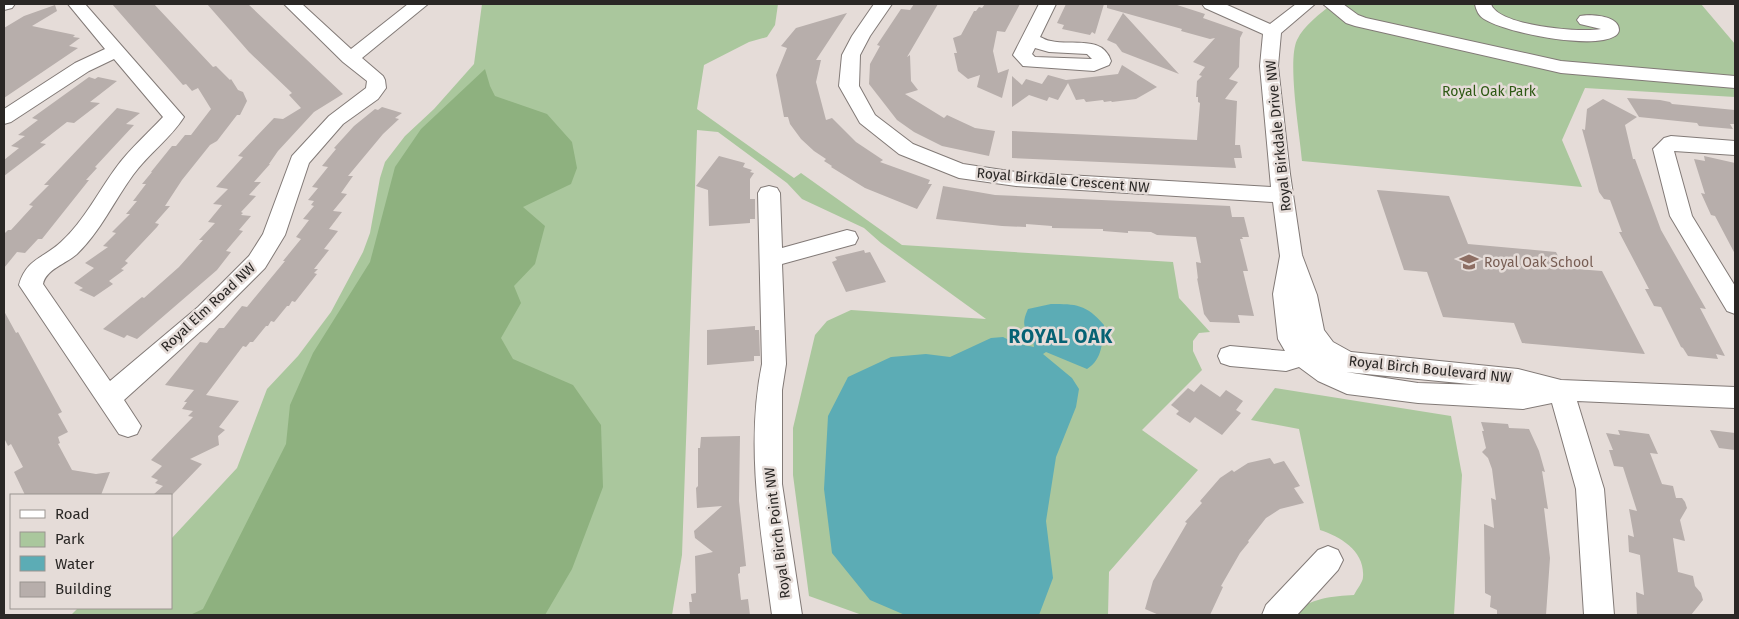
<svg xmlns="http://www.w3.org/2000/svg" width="1739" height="619" font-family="'Fira Sans',sans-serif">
	<rect width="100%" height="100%" fill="#e5dcd8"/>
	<path fill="#aac79d" d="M482,4h296l-3,21 -8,12 -18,5 -45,23 -7,44 97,69 7,-5 101,72 271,17 6,36 31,34 -11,1 -6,8v10l9,19 -60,60 56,40 -89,102 -1,43h-246l-53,-19 -16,-121v-47l22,-93 12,-14 24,-11 135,9 -105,-76 -17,-15 -62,-29 -15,-16 -69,-51 -21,-2 -15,425 -10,60h-601l7,-7h93v-69l66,-71 30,-79 31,-33 33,-44 32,-60 7,-19 10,-55 5,-16 20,-26 29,-27 40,-45z
		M1332,4h369l34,40v53l-150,-9 -23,52 20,47 -280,-26c-2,-26 -15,-100 -5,-121 7,-15 23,-26 35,-36z
		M1275,388l176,28 11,59 -8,140h-160c13,-17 40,-19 60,-20 3,-6 9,-13 9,-18 2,-26 -22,-40 -43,-47l-21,-101 -48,-9z"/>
	<path fill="#8eb17f" d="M485,69l5,17 5,10 52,18 25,28 5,26 -6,16 -48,23 22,19 -10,38 -21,22 7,17 -20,35 12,21 60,26 28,40 2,62 -31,82 -27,46h-355l13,-6 83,-165 4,-39 23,-52 57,-91 25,-95 26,-38z"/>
	<path fill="#5cacb5" d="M1051,304c25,0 35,0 53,21 -2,17 -1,34 -17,44l-41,-17 -3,2 29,24 7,11 -3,18 -20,50 -10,64 7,57 -14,37h-134l-35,-15 -38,-47 -8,-64 4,-73 20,-39 43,-20 35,-3 24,3 41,-19 12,-1 12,6 19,4c-1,-19 -17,-14 -6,-38z"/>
	<path fill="#b7aeab" d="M112,4h42l59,63 3,-1 14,14 1,-1 7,11 5,2 4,9 -7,14h-3l-20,26 -7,4 -28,35 -17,26h5l-15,17 4,1 -2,3 -32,34 3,2 -7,6 3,1 -15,11 4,3 -19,13 -15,-7 4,-2 -9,-5 20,-15 -9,-5 23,-16 -5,-1 13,-13 -4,-1 18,-18h-4l11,-13h-4l13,-17h-4l10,-12h-1l21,-26h4l9,-11h6l20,-26 -13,-21 -6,3 -6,-7 -3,1z
		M207,4h41l95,90 -29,18 -36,39 -9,13h1l-16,18h7l-12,13 7,1 -15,16 2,1 -2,2 10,1 -12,14 4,1 -17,20 5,1 -14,18 -80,69 -10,-4 -3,3 -21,-9 39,-32 2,1 35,-31 24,-27h-4l16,-17 -7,-1 14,-17 -9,-1 15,-15 -12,-2 27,-30 -5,-1 36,-38 9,1 18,-11 -12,-13 3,-2 -43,-41z
		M914,4h24l-31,53 3,-2 1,26 7,9 -13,4 39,24 3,-3 28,13 20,3 -6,25 -47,-10 -28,-14 -17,-12 -28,-36 1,-20 10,-18 -3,-1 24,-36 9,1z
		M985,4h35l-15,28 -8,-1 -4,20 5,22 11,-4 -7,29 -25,-11 3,-12 -12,4 -10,-8 -4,-18h3l-4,-15 8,-3 13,-24h2l3,-4 3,1z
		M1066,4h38l-9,30 -3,-2 -2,3 -28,-6 2,-4 -7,-2z
		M1107,4h67l31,10 -2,4 40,14 -3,6 -1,29 -10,12 9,3 -13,17 12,2 -2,44h5l2,13h-8l2,10 -224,-10v-27l185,9 3,-37 -2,-1v-5h-2l1,-16 5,-5 -3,-1 6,-8 -12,-5 22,-24 -5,1 -29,-8 1,-2 -75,-21z
		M55,5l2,6 -25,15 43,9 -2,2 7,1 -11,8 9,2 -74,50v-70l20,-12z
		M847,13l-31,47h5l-5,22 10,38 6,-2 24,24 27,18 -3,2 50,18 -2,4h4l-15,25 -52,-21 -34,-21 1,-1 -8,-5 2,-2 -12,-8 -13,-12 -11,-15 -2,-7h-4l-8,-42 11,-27 -6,-2 15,-18z
		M1123,13l56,61 -57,-22 -6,-8 -9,-4z
		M1122,65l35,22 -21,12 -24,3 -1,-1 -7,1 -1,-2 -17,2 -2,-3 -8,1 -8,-17 -10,17 -9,-3 -2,4 -18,-6 -17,12v-31l10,9 4,-6 16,5 6,-9 18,5 52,-6z
		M89,77l6,2 3,-2 19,4 -27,21 10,1 -26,20 -7,-1 -27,21 6,1 -42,32v-16l15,-12 -8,-2 14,-10 -7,-1 20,-15 -6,-2z
		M1627,98l33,2 10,2 2,2 63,6v14h-5l3,5 -34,-3 -2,-3 -58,-6z
		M1603,99l34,18 -12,8 8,34h2l26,71 45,79 -6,-1 25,48 -9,-2 2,5 -30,-3 -5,-8 -2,-1 -20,-40 -7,-1 -9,-17h4l-30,-57h3l-12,-32 -6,-1 -5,-7 -17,-63 3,1 2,-21z
		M382,107l20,6 -7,5 4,1 -16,15 -35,42h5l-12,17 6,1 -14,17 9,1 -13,17 9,2 -14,18 5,1 -15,19h4l-4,4 3,1 -22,28 -3,-1 -3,5h-2l-13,16 -3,-1 -3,5h-2l-13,16h-3l-4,5 -3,-1 -37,49 33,6 -20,26 6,3 -7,6 1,9 -29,14 12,5 -30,31h-19l10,-9 -8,-3 3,-3 -7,-3 11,-11 -11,-6 42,-43 -5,-1 5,-5 -11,-2 5,-7h-3l10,-12 -29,-5 35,-43 7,1 12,-15h5l18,-22 5,1 38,-46h-2l18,-22 -5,-2 13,-17 -6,-1 11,-13 -3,-1 3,-4 -6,-1 10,-12 -6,-1 16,-20 -6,-1 14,-17 -2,-1 20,-22 21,-17 3,1z
		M117,108l23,5 -14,11 8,1 -39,42 2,1 -11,12h3l-47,59h-4l-13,14 -8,-1 -13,16v-34l4,-4h3l22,-24 -4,-1 20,-20h-5z
		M719,156l26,7 -2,4 9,3 -2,2 4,1 -4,6v20h5v20h-5v4l-41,3 -1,-36 -12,-4z
		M1704,156l31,7v91l-20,-38 -4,-1 -10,-22 4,1 -11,-35 11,2z
		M943,186l52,9 235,11 2,11h12l5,20h-7l1,2h-3l8,32h-5l11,45 -16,-1 2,8h-2l-28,-1 -6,-8 -7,-36 1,1 -2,-17 5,1 -5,-26 -39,-2 -6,-3 -23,-1v2l-25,-2v-2l-51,-1v-2l-26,-2v3l-24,-1 -66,-7z
		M1377,190l72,6 19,48 88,8 8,16 38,3 43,83 -123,-11 -8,-20 -71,-6 -16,-45 -23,-2z
		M864,250l1,3 5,-1 16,30 -40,10 -14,-30 5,-2 -2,-3z
		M4,311l12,22 2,-1 44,80 -4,2 10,18 -10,5 2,6 -2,1 14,26 24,4 14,-2 -9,23h-76l-11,-23 9,-5 -12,-23 -3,2 -4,-8z
		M755,326v4h4l1,26h-6v5l-47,4v-35z
		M1201,384l19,13 6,-7 17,11 -7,9 5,3 -19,22 -27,-18 -5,6 -14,-9 3,-3 -8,-6 17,-17 6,4z
		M1481,422l27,2 1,4 20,1 10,22 6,21 -3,-1 6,38 -4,-1 6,50 -4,57h-49v-5l-7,-3 1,-11 -6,-3 -1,-69 10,4 -3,-30 5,2 -4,-31 -4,-11 -6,-6 4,-4 -4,-17h2z
		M1618,430l31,4 9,20 -8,-1 12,31 11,2 3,12h6l3,4 2,6 -7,12 5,21 -12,-3 5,34 15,4 2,10 6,7 2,7 -12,15h-54l-1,-23 8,3 -4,-40 -11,-3 -1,-17 6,2 -5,-28 8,2 -14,-44 -9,-1 -5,-16h4l-7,-17 14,2z
		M1710,430l25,3v17l-16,-2z
		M740,436l-1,65 7,65 -6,1v6l-2,1 3,26 7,-1 2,16h-60l-1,-13h3l-1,-8 5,-1 -1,-37 18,-4 -18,-14 -1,-7 28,-25 -25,2 -1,-20 2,-2v-38h2l1,-11z
		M1270,458l4,6 10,-3 16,25 -6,2 10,15 -24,6 -14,9 -18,23 1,1 -9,11 -19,33 2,1 -13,28h-51l-14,-6 8,-28 34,-58 -2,-1 17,-19 -2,-2 20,-23 12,-8 2,2 14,-9z"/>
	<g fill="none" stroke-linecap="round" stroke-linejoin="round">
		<g stroke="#827a77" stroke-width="2">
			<path id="minor" d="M4,4h11l-3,4 -8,2z
				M68,4h17l99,113c-14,22 -36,37 -51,58 -19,26 -33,57 -56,79 -11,10 -31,15 -34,30l67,97 88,-74 51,-51 14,-22 29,-78 37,-40 37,-28 1,-7 -24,-19 -59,-58h18l49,45 57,-45h20l-66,54 21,18 2,4 1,8 -8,11 -35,25 -34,39 -24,72 -20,33 -51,51 -90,81 17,26 -4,8 -9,3 -9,-3 -100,-149c7,-26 25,-27 42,-43 24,-22 38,-52 57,-77 13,-17 30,-32 45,-48l-49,-58 -25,12 -78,51 -7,2v-15l71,-46 30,-14z
				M874,4h18l-22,32 -10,19 -1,31 16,29 38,29 50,20 53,8 255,15 -11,-121 3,-32 -58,-26 -3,-4h23l45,20 26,-20h19l-34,29 -3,33 12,108 12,81 15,40 7,35 9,12 18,10 167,17 43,11 174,7v21l-158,-7 27,88 10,126h-30l-8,-126 -24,-86 -29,6 -105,-6 -71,-9 -29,-13 -19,-14 -13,4 -56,-5 -9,-3 -3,-7 3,-7 9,-3 55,5 -7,-12 -5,-45 7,-38 -7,-54 -257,-16 -57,-8 -60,-24 -39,-31 -21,-37 3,-31 10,-19zM1346,372l134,13 -62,-2z
				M1039,4h17l-16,33c3,1 7,4 11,4 21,5 52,-6 60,20l-2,4 -15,6 -71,-5 -10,-11zM1035,48l14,4 38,2 5,5 -57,-2 -3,-3z
				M1323,4h20l15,11 8,3 195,43 174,15v12l-174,-15 -206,-47 -9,-3z
				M1475,4h16c7,22 90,29 110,25l-21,-5 -3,-4 3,-4c10,-2 39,-1 39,14 0,2 -2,5 -4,6 -22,14 -109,-3 -131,-17 -5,-3 -8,-9 -9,-15z
				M1671,136l64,5v14l-61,-4 18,65 43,70v28l-8,-3 -57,-95 -17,-67 11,-11z
				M769,186l8,2 3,5 2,55 65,-18 8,2 3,6 -3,6 -73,20 4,100 -4,26v94l20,131h-30c-11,-83 -27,-168 -10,-251l-4,-171 3,-5z
				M1328,546l10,4 5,10 -5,10 -41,45h-35l4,-10 52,-55z"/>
		</g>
		<use href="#minor" fill="#fff" fill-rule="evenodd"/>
	</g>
	<defs>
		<g id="school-bare" transform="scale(1.5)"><path d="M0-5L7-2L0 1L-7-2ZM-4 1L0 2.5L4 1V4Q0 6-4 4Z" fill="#8d6e63" stroke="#e5dcd8" stroke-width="2.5" paint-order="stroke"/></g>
	</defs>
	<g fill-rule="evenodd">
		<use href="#school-bare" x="1469" y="262"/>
	</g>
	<g text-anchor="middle" stroke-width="5" stroke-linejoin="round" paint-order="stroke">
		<g font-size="14" fill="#2e5914" stroke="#e5dcd8">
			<text x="1489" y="96">Royal Oak Park</text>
		</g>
		<g font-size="14" fill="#2a2725" stroke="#e5dcd8">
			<text transform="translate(1278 136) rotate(-96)" y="5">Royal Birkdale Drive NW</text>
			<text transform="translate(1063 180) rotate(5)" y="5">Royal Birkdale Crescent NW</text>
			<text transform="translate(208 307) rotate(-43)" y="5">Royal Elm Road NW</text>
			<text transform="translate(1430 369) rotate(6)" y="5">Royal Birch Boulevard NW</text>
			<text transform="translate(777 533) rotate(-97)" y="5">Royal Birch Point NW</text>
		</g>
		<g font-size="14" fill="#785e54" stroke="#e5dcd8" text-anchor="start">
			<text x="1484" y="267">Royal Oak School</text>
		</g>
		<g font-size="19" font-weight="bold" letter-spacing="1" fill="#066274" stroke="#e5dcd8">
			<text x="1061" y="343">ROYAL OAK</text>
		</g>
	</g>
	<rect width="1739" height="619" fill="none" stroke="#2a2725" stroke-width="10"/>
	<rect x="10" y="494" width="162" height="115" fill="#e5dcd8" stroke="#9a9490"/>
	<rect x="20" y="510" width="25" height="8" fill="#ffffff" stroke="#9a9490"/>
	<text x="55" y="519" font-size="15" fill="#2a2725">Road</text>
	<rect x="20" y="532" width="25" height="15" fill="#aac79d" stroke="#9a9490"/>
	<text x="55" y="544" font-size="15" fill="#2a2725">Park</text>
	<rect x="20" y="556" width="25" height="15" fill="#5cacb5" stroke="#9a9490"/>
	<text x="55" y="569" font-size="15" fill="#2a2725">Water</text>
	<rect x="20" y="582" width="25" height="15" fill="#b7aeab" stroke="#9a9490"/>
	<text x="55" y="594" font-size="15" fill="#2a2725">Building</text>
</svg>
